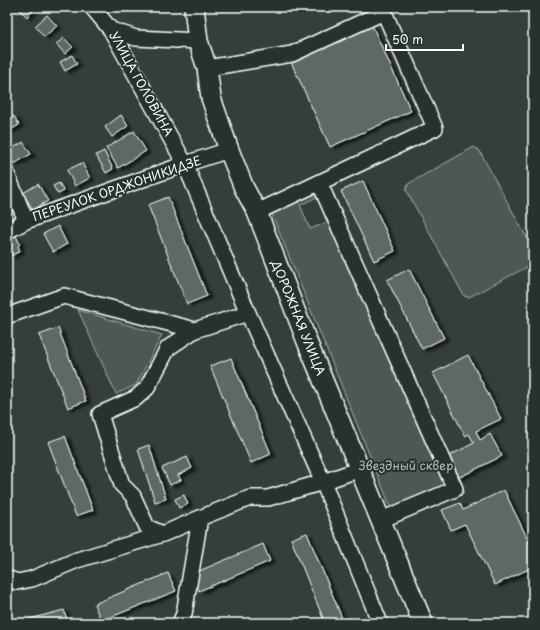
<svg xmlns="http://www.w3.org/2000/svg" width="540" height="630" font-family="'Playpen Sans',sans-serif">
	<defs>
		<filter id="shadow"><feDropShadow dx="4.5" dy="2.5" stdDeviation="1" flood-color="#0009"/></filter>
	</defs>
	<rect width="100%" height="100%" fill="#333f3a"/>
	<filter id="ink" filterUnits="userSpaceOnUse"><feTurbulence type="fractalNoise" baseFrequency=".025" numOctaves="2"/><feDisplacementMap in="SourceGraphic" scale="8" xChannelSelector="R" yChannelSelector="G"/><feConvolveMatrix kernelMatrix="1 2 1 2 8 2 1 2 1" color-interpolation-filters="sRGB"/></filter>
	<g filter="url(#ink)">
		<path fill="#4d5853" stroke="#a6aca9" d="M474,147l5,3 54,99v15l-64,33 -5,-1 -58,-106 2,-6z
			M317,191l2,5 -19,9 10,24 23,-9 115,266 -57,22 -120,-296z
			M78,310l84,25 -26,50 -20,9z"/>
		<path fill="#5f6964" stroke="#fff" filter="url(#shadow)" d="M17,7h20l-10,10z
			M47,15l10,11 -13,11 -9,-11z
			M372,25l39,86 -81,36 -39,-85z
			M64,38l9,9 -8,7 -9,-10z
			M72,55l5,9 -12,7 -5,-9z
			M121,115l7,11 -16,11 -7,-10z
			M14,116l5,9 -12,7v-12z
			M134,131l12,20 -28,17 -12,-20z
			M23,142l8,12 -17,10 -7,-12z
			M104,151l9,18 -7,4 -10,-18z
			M82,163l8,15 -15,8 -8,-16z
			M363,181l32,70 -21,10 -33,-70z
			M59,183l5,8 -6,3 -5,-8z
			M38,184l10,17 -15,9 -10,-17z
			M168,197l39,99 -20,8 -39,-99z
			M58,226l9,18 -14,8 -10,-18z
			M16,236l4,8 -2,2 2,5 -9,5 -4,-8v-8z
			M409,269l35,69 -22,11 -35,-69z
			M58,328l28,73 -18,7 -29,-73z
			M468,355l33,64 -25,12 4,9 10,-6 12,22 -44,22 -11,-21 27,-14 -5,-9 -4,2 -32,-63z
			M231,358l40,96 -20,9 -41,-97z
			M65,436l28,74 -17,6 -28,-74z
			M149,445l17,54 -11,3 -17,-53z
			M187,457l5,11 -14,7 3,5 -11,5 -8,-17z
			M504,490l29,60v17l-38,18 -30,-61 -14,6 -9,-20 18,-7 3,7z
			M184,495l4,9 -9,4 -4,-9z
			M307,533l37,90h-19l-34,-84z
			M263,544l7,17 -71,30 -7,-17z
			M168,573l8,18 -75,30 -7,-17z
			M64,610l4,13h-54z"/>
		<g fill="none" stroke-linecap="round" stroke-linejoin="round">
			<g stroke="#fff" stroke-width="18">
				<path id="minor" d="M92,7l19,23 74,134 63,149 75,169 57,141
					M111,30l25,8 62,3
					M207,68l85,-14 92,-42 51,116 -178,84
					M7,174l19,47
					M319,182l136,307 -74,31
					M7,231l19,-10 159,-57 44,-14
					M7,316l57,-20 131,34
					M200,518l-37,16 -16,-7 -14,-31 -11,-11 -22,-71 36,-16 11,-10 21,-40 27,-18 53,-17
					M7,578l10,4 15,-3 45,-19 86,-26
					M180,623l4,-9 16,-96 50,-20h18l55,-16 37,-13"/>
			</g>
			<g stroke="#fff" stroke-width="22">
				<path id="major" d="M194,7l4,34 9,27 4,30 18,52 15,38 13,24 51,132 115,279"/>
			</g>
			<use href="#minor" stroke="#26332d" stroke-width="15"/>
			<use href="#major" stroke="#26332d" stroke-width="19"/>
		</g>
	</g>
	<g text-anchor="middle" stroke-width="4" stroke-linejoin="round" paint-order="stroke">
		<g font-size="12" fill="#fff" stroke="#26332d">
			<text transform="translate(141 84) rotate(61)" y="4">УЛИЦА ГОЛОВИНА</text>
			<text transform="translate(117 189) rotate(-19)" y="4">ПЕРЕУЛОК ОРДЖОНИКИДЗЕ</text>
			<text transform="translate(298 318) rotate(68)" y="4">ДОРОЖНАЯ УЛИЦА</text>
		</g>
		<g font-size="12" fill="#b8bcba" stroke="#26332d">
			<text x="406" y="470">Звездный сквер</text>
		</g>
	</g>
	<rect width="540" height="630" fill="none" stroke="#26332d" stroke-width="24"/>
	<rect x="12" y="12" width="516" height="606" fill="none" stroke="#fff" stroke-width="1.5" filter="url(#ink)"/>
	<path d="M386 44v6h77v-6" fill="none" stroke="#ffffff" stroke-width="2"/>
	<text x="392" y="44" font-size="12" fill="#ffffff" stroke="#26332d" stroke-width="3" paint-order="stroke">50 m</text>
</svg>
